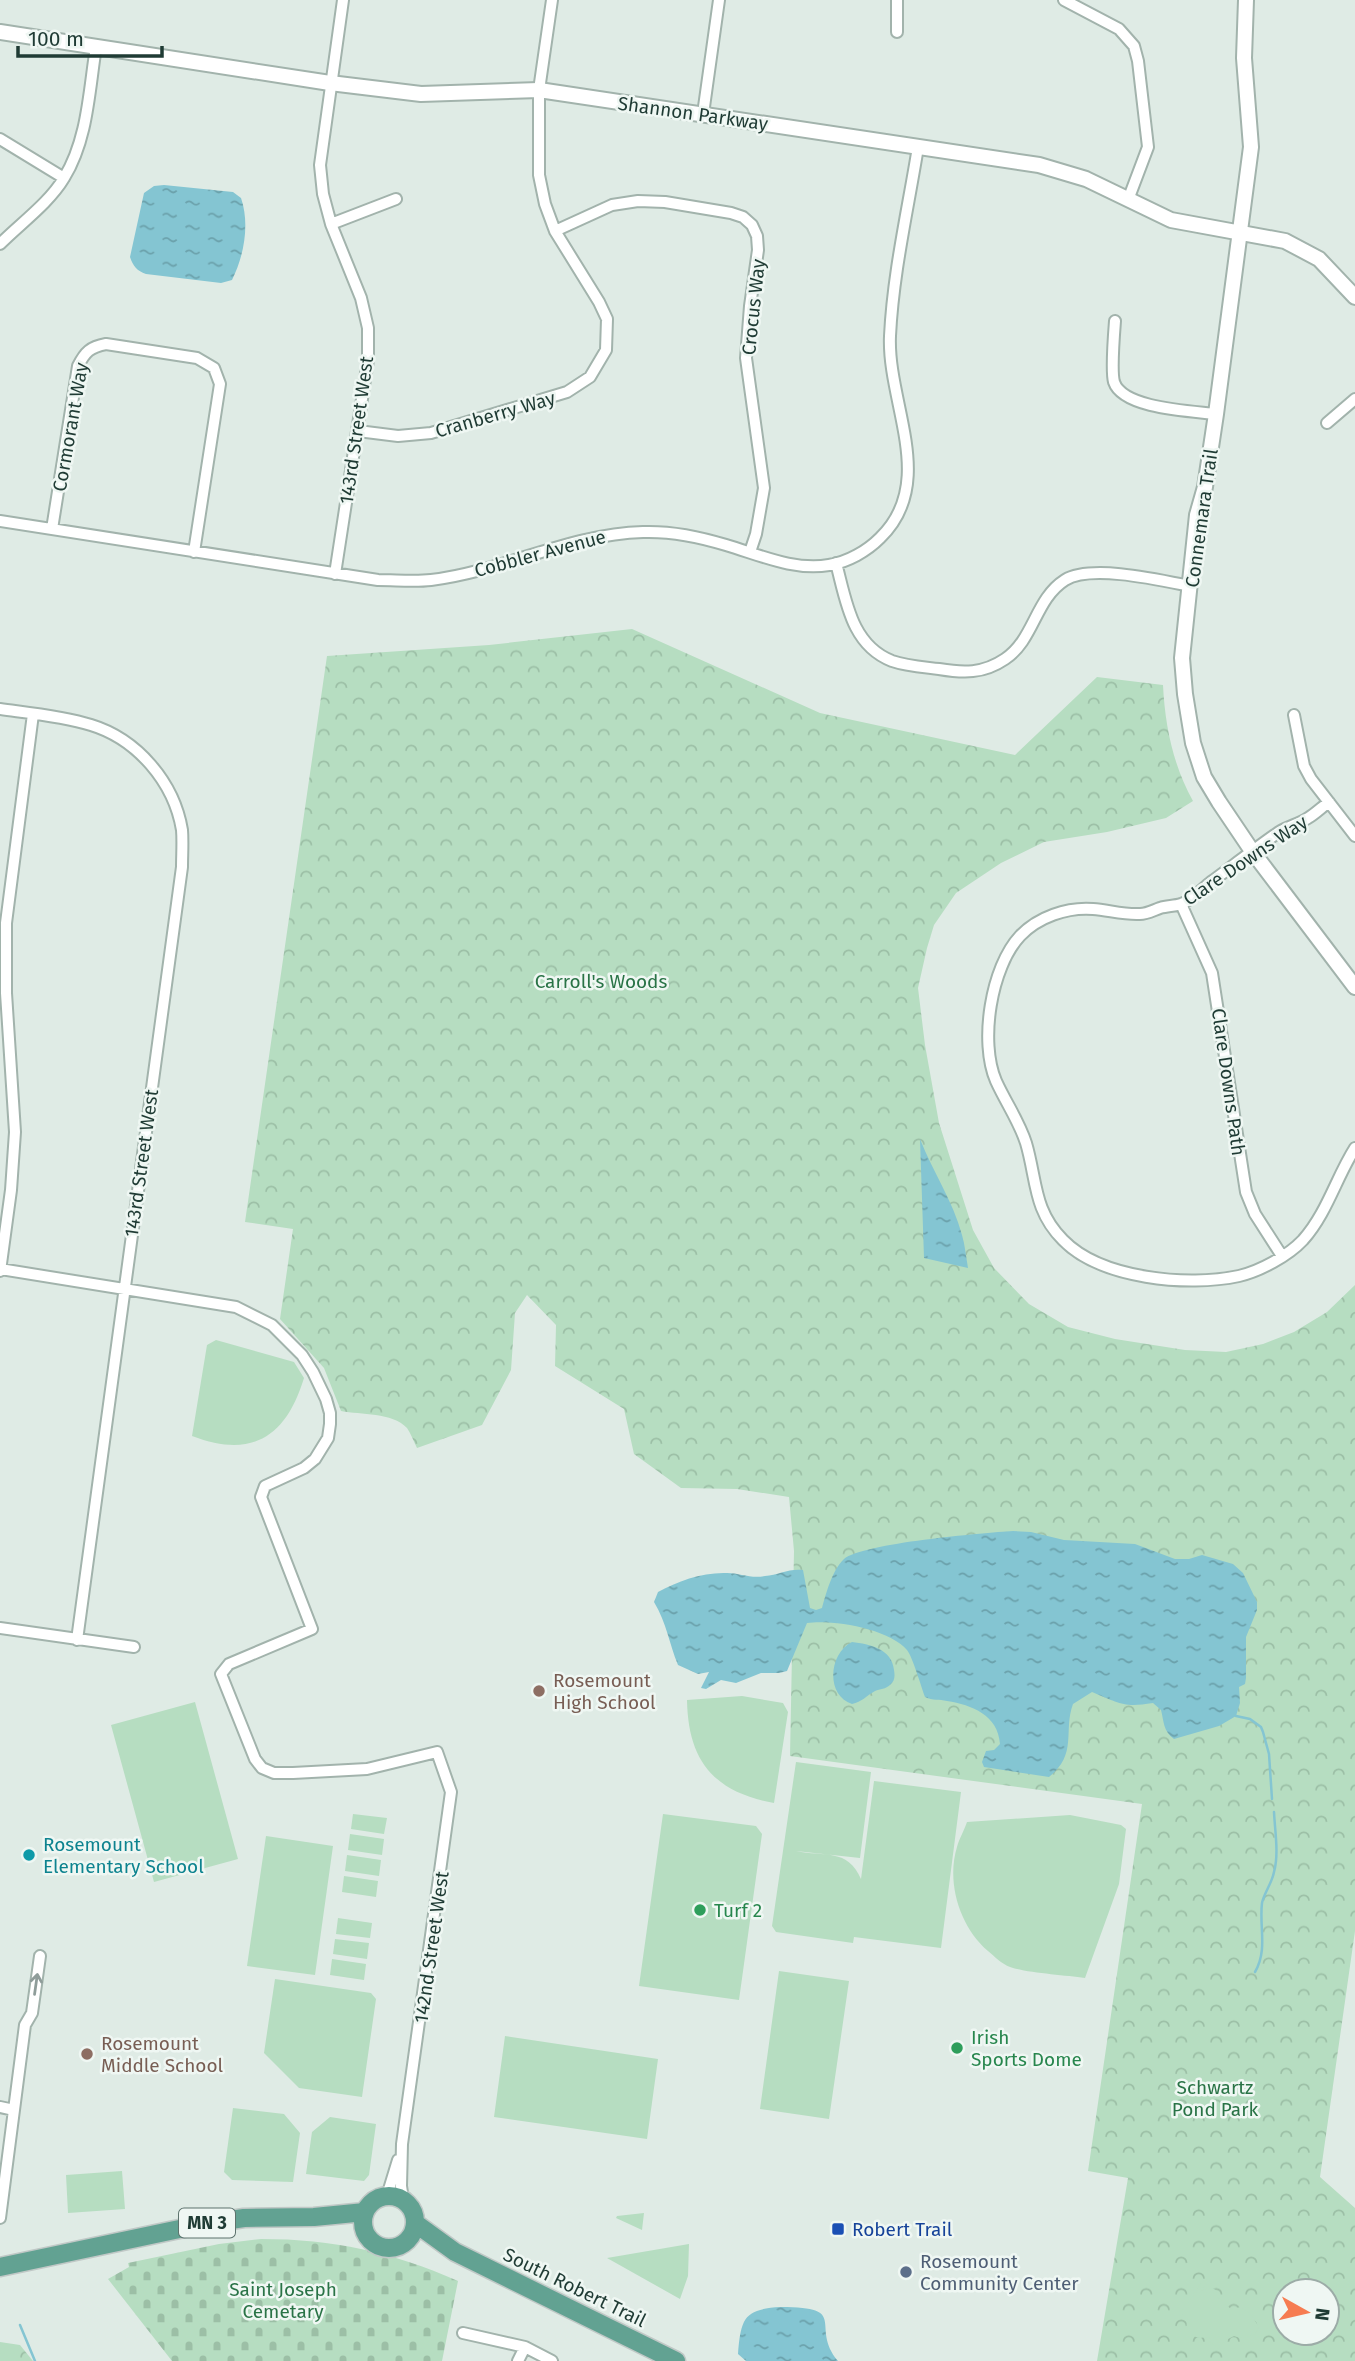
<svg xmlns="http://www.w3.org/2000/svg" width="1355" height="2361" font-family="'Fira Sans',sans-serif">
	<defs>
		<pattern id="cemetery-stones" width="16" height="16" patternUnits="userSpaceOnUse" patternTransform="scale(1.75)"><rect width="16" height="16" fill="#b6ddc1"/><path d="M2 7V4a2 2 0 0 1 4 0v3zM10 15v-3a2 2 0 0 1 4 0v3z" fill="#9cbfa6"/></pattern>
		<pattern id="park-crowns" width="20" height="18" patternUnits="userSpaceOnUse" patternTransform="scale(1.75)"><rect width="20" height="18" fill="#b6ddc1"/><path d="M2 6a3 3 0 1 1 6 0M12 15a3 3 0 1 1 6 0" fill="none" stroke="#9cbfa6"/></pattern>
		<pattern id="water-ripples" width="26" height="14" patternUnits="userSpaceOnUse" patternTransform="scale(1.75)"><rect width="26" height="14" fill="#84c5d2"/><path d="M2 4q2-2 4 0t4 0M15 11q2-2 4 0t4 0" fill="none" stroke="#6ba1ab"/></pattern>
	</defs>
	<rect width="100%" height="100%" fill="#dfebe5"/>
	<path fill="url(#cemetery-stones)" d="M261,2239c73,0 131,13 197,42l-16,80h-270l-64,-82 21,-12 -1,-4 91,-19z"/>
	<path fill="url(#park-crowns)" fill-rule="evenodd" d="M632,629l188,84 195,42 82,-78 66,8c2,41 10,80 30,116l-27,17 -59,14 -63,10 -43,21 -45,30 -22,32 -7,23 -9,40 7,57 14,78 34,107 21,38 35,36 39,23 47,12 70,11 41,2 37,-8 31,-12 33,-20 28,-27v646l-35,246 35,31v153h-258l31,-183 -40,-7 54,-367 -352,-48 4,-205 -5,-54 -52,-8 -56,-1 -47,-34 -10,-45 -69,-43 1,-41 -29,-30 -12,18 -4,57 -29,55 -65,23c-3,-6 -6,-14 -10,-20 -15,-16 -46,-13 -66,-17l-17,-43 -44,-49 13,-90 -48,-7 82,-566 162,-11zM1285,2291h42v42h-42z
		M0,2342l20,3 13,16h-33z"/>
	<path fill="#b6ddc1" d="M216,1340l78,22 10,16c-18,59 -52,81 -112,58l15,-91z
		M742,1696l41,7 5,9 -14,91c-60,-11 -86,-42 -87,-103z
		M195,1702l43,157 -84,23 -43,-157z
		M796,1762l75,10 -11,86 -64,-7c28,6 52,-3 65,28l13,-98 87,11 -20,156 -87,-11 -1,6 -77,-11 -4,-6z
		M353,1814l34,4 -3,16 -33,-5z
		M663,1814l93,12 6,8 -23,166 -100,-14z
		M1070,1815l51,10 5,4 -7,55 -34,94c-20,-3 -57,-5 -75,-11 -8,-3 -15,-10 -22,-16 -28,-24 -42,-68 -31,-104 2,-8 7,-16 10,-25z
		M350,1834l34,5 -2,16 -34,-5z
		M266,1836l67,10 -18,129 -68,-9z
		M347,1855l34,5 -2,16 -34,-5z
		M344,1876l34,5 -2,16 -34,-5z
		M338,1918l34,5 -2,15 -34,-4z
		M335,1939l34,4 -2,16 -34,-5z
		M332,1959l34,5 -2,16 -34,-5z
		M779,1971l70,10 -20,138 -69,-10z
		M275,1979l96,14 5,6 -14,98 -63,-9 -35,-35z
		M505,2036l153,23 -11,80 -153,-22z
		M233,2108l51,6 16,19 -7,49 -61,-2 -8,-8z
		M330,2117l46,7 -7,51 -5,6 -58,-7 6,-42z
		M122,2171l3,38 -57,4 -2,-38z
		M644,2213l-2,17 -26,-12 1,-2z
		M689,2244l-1,32 -8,23 -73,-41z
		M1203,2280l4,5 -7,6c7,-2 11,-5 17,0l-1,5 15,13 10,-2 9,6 9,14 -4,7 -15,4 -6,-2 -8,4 -7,9 -10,-8 2,-2 -3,-2 -8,1c-11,-2 -16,-10 -12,-20l-2,-4 -3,1 -1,-6h4l2,-6z"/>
	<path fill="url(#water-ripples)" d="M164,185l69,7 8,6c9,26 3,58 -9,82l-11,3 -75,-9c-9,-3 -13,-8 -16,-17l14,-64 10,-7z
		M920,1139c13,33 33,62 42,96 3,10 4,22 6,33l-44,-10z
		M1013,1531l18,1 33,8 71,4 40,15h14l13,-4 31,9 10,9 14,29v8l-11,27v41l-1,6 -6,3 1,16 -4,13 -17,10 -45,13c-11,-8 -10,-17 -13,-29l-8,-7c-30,5 -34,0 -61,-11l-19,12c-10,27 5,50 -24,73l-65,-10 -2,-5 4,-11 8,-1 6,-6c-2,-29 -28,-39 -53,-43 -8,-2 -14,0 -22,-4 -4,-11 -12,-39 -18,-47 -17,-21 -74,-31 -100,-27l-20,48 -8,2h-18l-25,10 -15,-3 -15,9 -5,-1 8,-16 -11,2 -20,-9c-9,-22 -11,-41 -24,-63l4,-10c20,-11 45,-20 69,-19 13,0 24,6 38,3 13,-1 25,-8 38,-6l7,38 6,2 6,-2c4,-14 10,-38 22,-49 19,-16 139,-26 169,-28z
		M852,1642c18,2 40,7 42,28 1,6 1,11 -4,15 -4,4 -10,4 -15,6 -9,5 -13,11 -23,13 -27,-9 -23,-51 0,-62z
		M781,2307c70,0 28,19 57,54h-92l-8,-7c3,-36 6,-45 43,-47z"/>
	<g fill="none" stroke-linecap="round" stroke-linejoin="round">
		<path stroke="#84c5d2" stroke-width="2.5" d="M1236,1716l14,3 11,8 2,5 6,22 3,45
			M1255,1972c13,-22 4,-46 7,-69 2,-10 10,-20 12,-31 5,-18 1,-40 0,-60
			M20,2325l15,36"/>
		<g stroke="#a2b3ac" stroke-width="14">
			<path id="minor" d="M1064,0l55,29 15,17 4,15 10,86 -20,53
				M897,32v-32
				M703,114l16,-114
				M0,139l64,39
				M331,224l65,-25
				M555,231l57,-26 26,-4 27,1 66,11 12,4 9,8 5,11 1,14 -8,56 -4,52 18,130 -8,46 -6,18
				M0,244c21,-21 49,-41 64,-66 24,-39 25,-88 32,-131
				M1115,321c-1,13 -4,50 -1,61 9,27 78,29 102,32
				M1327,423l28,-24
				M358,431l40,5 33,-3 136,-41 23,-15 16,-27 1,-31 -8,-17 -44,-71 -10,-27 -6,-29v-85l13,-90
				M0,521l378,59c18,0 36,2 53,0 73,-9 138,-46 212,-48 28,-1 57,5 83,13 34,10 68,26 103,20 19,-3 38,-14 51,-27 58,-56 7,-135 10,-202 3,-63 18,-127 28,-189
				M52,529l26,-163c7,-14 12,-19 28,-22l91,14 17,10 6,16 -26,168
				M836,563c10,37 15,82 56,98 14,5 31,6 47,8 24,4 44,5 66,-10 29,-19 30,-60 60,-79 26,-16 95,0 125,6
				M335,574l33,-214v-32l-7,-30 -30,-74 -8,-30 -3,-29 23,-165
				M0,709c29,4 62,7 91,16 46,14 83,57 91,105 1,12 0,25 0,37l-105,773
				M1294,715l10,51 7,13 44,57
				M1329,802c-7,5 -14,12 -21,16 -9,6 -19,8 -29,14 -23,16 -45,33 -68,50 -9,7 -19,18 -30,22 -6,2 -14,2 -21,4 -6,2 -13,6 -20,6 -16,1 -32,-4 -47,-5 -26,-2 -55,8 -73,27 -29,31 -41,106 -24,145 10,22 23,40 30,62 11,37 7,67 37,97 38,39 125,47 176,36 21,-5 49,-20 64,-36 24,-27 33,-62 52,-92
				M1181,904l31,69 34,219 9,22 27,42
				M0,1269l236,38 36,18 30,30 11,17 13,27 4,14v11l-2,14 -13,21 -11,9 -39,18 -4,11 51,132 -83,35 -8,10 34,85 7,9 12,5h19l74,-4 70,-17 14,40 -49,352 -1,42 2,13
				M0,1271l11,-81 4,-58 -9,-139v-70l27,-209
				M0,1628l134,19
				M0,2107l14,3
				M387,2196l11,-36
				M0,2218l25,-193 7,-12 8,-57
				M463,2333l62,14
				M518,2361l7,-14 27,14"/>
		</g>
		<g stroke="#a2b3ac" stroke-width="18">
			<path id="tertiary" d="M1246,0l-2,58 7,89 -35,267 -11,73 -8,28 -15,143 3,36 8,49 11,34 15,25 33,49 103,136
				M0,32l330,51 91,11 118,-4 500,75 47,14 85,41 114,21 34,18 36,38"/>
		</g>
		<g stroke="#c0c8c6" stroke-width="21">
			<path id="primary" d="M363 2222a26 26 0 1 1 52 0a26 26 0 1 1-52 0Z
				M415,2223l40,29 221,109
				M0,2267l203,-43 41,-6 70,-1 51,-5"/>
		</g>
		<use href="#minor" stroke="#fff" stroke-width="10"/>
		<use href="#tertiary" stroke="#fff" stroke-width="14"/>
		<use href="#primary" stroke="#62a292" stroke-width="18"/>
	</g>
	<defs><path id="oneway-shaft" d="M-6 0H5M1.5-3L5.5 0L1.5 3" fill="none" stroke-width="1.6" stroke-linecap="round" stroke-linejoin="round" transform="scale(1.75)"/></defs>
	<use stroke="#8f9d9a" href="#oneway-shaft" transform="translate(36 1984) rotate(-82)"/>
	<g fill="#8d6e63" stroke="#eff7f3" stroke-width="2.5">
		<circle cx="539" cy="1691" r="7"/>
		<circle cx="87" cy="2054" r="7"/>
	</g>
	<circle fill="#0f9aa8" stroke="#eff7f3" stroke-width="2.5" cx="29" cy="1855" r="7"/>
	<g fill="#2e9e5b" stroke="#eff7f3" stroke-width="2.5">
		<circle cx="700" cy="1910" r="7"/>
		<circle cx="957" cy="2048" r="7"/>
	</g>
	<rect fill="#1a4fb4" stroke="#eff7f3" stroke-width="2.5" x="831" y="2222" width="14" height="14" rx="3.5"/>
	<circle fill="#5c6f8a" stroke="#eff7f3" stroke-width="2.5" cx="906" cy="2272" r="7"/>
	<g text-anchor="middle" stroke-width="5" stroke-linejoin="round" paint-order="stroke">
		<rect fill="#eff7f3" stroke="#5d736d" stroke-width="2" x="179" y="2208.5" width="56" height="29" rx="5"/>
		<g font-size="18" font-weight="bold" fill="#1f3b34">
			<text x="207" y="2229">MN 3</text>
		</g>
		<g font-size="19" fill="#1f3b34" stroke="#eff7f3">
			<text transform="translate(693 113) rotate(8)" y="7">Shannon Parkway</text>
			<text transform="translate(753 307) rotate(-84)" y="7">Crocus Way</text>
			<text transform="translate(495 414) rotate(-16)" y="7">Cranberry Way</text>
			<text transform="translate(70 427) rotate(-80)" y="7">Cormorant Way</text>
			<text transform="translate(356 430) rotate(-82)" y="7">143rd Street West</text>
			<text transform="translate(1201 518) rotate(-82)" y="7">Connemara Trail</text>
			<text transform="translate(540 553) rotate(-15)" y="7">Cobbler Avenue</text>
			<text transform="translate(1245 860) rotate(-34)" y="7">Clare Downs Way</text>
			<text transform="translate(1229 1082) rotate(82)" y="7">Clare Downs Path</text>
			<text transform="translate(141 1163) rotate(-82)" y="7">143rd Street West</text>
			<text transform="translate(431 1947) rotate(-82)" y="7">142nd Street West</text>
			<text transform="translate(575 2287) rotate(26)" y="7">South Robert Trail</text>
		</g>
		<g font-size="19" fill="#297346" stroke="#eff7f3">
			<text x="601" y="988">Carroll's Woods</text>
			<text x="1215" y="2094">Schwartz<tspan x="1215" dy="22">Pond Park</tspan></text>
			<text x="283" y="2296">Saint Joseph<tspan x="283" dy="22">Cemetary</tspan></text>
		</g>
		<g font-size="19" fill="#785e54" stroke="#eff7f3" text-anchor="start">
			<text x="553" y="1687">Rosemount<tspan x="553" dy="22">High School</tspan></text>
			<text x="101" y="2050">Rosemount<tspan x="101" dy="22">Middle School</tspan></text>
		</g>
		<g font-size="19" fill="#0d838f" stroke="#eff7f3" text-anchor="start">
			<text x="43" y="1851">Rosemount<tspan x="43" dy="22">Elementary School</tspan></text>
		</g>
		<g font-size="19" fill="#27864d" stroke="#eff7f3" text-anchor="start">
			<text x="714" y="1917">Turf 2</text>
			<text x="971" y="2044">Irish<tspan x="971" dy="22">Sports Dome</tspan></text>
		</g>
		<g font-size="19" fill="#164399" stroke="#eff7f3" text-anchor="start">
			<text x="852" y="2236">Robert Trail</text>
		</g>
		<g font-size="19" fill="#4e5e75" stroke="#eff7f3" text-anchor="start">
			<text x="920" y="2268">Rosemount<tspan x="920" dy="22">Community Center</tspan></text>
		</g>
	</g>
	<g transform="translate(1306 2312) rotate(98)"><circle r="33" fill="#eff7f3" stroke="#9caca7" stroke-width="2"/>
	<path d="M0-5L12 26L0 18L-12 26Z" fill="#f67c51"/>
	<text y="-10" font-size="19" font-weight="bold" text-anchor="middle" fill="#1f3b34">N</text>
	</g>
	<path d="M18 46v10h144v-10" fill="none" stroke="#1f3b34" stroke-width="3.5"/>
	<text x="28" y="46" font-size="21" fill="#1f3b34" stroke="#eff7f3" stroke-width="5" paint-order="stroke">100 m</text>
</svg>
